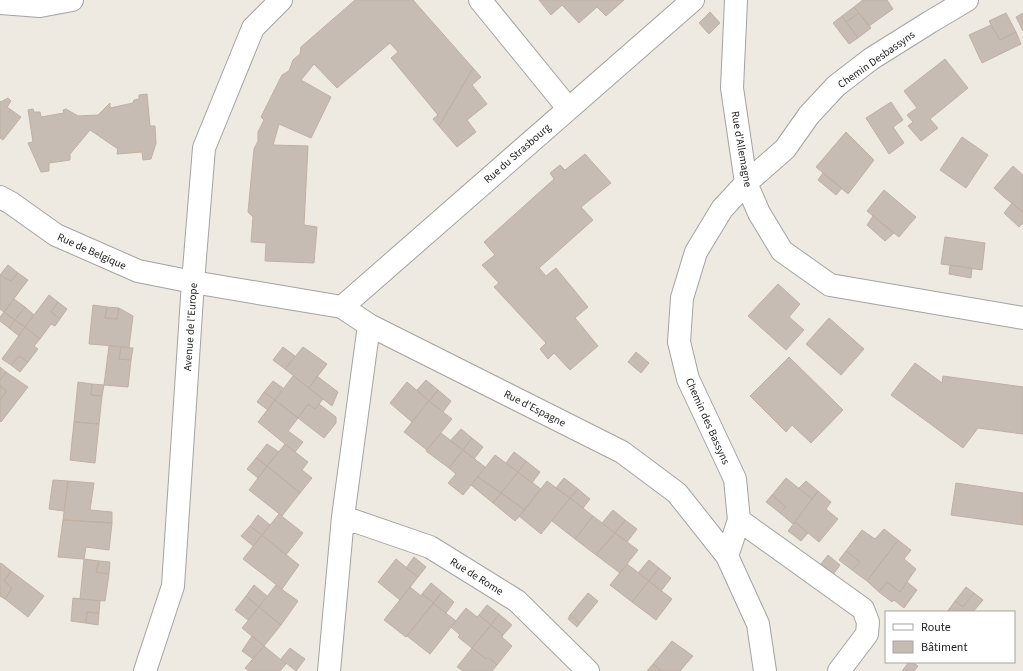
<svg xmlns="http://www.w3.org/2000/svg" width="1023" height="671" font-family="'Source Sans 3',sans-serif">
	<rect width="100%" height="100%" fill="#eeeae1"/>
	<path fill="#c6bcb4" stroke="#c1b0a2" d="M355,0h58l60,68 -34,58 -6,-7 5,-4 -47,-57 7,-6 -8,-9 -53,45 -23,-24 -13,16 30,17 -20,41 -32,-14 -6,21 35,1 -4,79 13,2 -3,36 -49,-2 1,-18 -15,-1 2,-25 -5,-5 6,-63 4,-8v-9l6,-12 -3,-3 21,-42 7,-4 4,-11 7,-6 1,-7z
		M539,0h85l-18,16 -9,-9 -18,16 -17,-18 -11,10z
		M863,0h24l6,9 -24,17 -15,-19z
		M854,7l5,6 -13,9 -4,-6z
		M710,12l10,11 -11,11 -10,-11z
		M859,13l12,15 -13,10 -12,-16z
		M1006,13l10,19 -16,8 -11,-19z
		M1023,13v18l-7,-14z
		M842,16l16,22 -9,6 -16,-21z
		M991,25l9,15 16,-8 5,12 -39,19 -13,-28z
		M945,59l23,29 -38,31 8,9 -17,13 -13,-15 5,-4 -6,-7 10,-7 -13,-17z
		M473,68l8,9 -9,8 15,19 -20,16 9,12 -19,15 -18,-21z
		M147,94l3,32h5l1,17 -5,16 -8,1 -1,-8 -25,2 1,-5 -28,-19 -20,24v6l-21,3v8l-8,1 -13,-29 5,-1 -5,-32 5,-1 1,3h6l1,5 23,-4 -1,-3 3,-1 12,7 20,-1 12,-12v5l23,-5 1,-3 5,-1v-4z
		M8,98l3,3 -4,6 14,10 -18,23 -3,-2v-37l1,1z
		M891,102l12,18 -10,7 11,16 -15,11 -23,-36z
		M846,132l28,28 -26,34 -32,-27z
		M962,137l26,18 -22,33 -26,-18z
		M585,154l26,29 -30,24 12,13 -54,48 7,8 10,-8 32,39 -13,11 23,28 -28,24 -16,-17 -6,6 -8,-10 6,-6 -52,-56 5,-4 -17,-18 13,-10 -11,-13 70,-63 -4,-6 10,-8 5,5z
		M1013,166l10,9v37l-19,-15 -10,-9z
		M823,173l19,15 -6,7 -18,-15z
		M884,190l32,27 -17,20 -32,-26z
		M1012,203l11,9v11l-4,4 -15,-14z
		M873,216l21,17 -9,8 -18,-16z
		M945,237l40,6 -3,27 -41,-6z
		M8,265l10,8 -7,8 -11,-6z
		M950,265l22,3 -1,10 -22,-4z
		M18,273l10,7 -24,32 -4,-3v-34l11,6z
		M778,284l22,20 -11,13 15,13 -18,20 -38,-34z
		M49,295l9,7 -7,10 9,7 -5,7 -4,-2 -11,15 -15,-12z
		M14,299l11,8 -10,13 -11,-8z
		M58,302l9,7 -7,10 -9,-7z
		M93,305l14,2 -2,11 12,1 2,-11 14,8 -4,31 -40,-3z
		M25,307l9,8 -9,12 -10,-7z
		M107,307l12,1 -2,11 -12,-1z
		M4,312l11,8 -6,8 -9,-7v-4z
		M829,318l35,31 -23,26 -35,-31z
		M15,320l10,7 -6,9 -10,-8z
		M25,327l15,12 -6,7 4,3 -10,13 -9,-6 -8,9 -9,-6z
		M109,346l12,1 -2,12 12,1 -3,27 -24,-2z
		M121,347l12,1 -2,12 -12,-1z
		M283,347l12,9 -10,13 -12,-9z
		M303,347l24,17 -18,24 -24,-19z
		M636,352l13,11 -8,10 -13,-11z
		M19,356l9,6 -8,10 -9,-7z
		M789,357l54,53 -32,33 -19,-18 -6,7 -36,-36z
		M915,363l27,20 1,-7 80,11v47l-45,-6 -15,20 -72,-53z
		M0,367l6,5 -6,8z
		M6,372l22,15 -27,35 -1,-1v-21l7,-9 -7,-5v-6z
		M293,376l30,23 -8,10 -7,-5 -10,14 -23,-18z
		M317,376l21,16 -6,14 -23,-18z
		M426,380l12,10 -9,11 -12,-11z
		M273,381l10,7 -8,12 -11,-8z
		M78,382l14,2 -1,11 11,1 -3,28 -25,-2z
		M407,382l22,19 -17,21 -22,-19z
		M92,384l12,1 -2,11 -11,-1z
		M0,386l7,5 -7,9z
		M438,390l13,11 -8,11 -14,-11z
		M264,392l11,8 -7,10 -11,-8z
		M275,400l23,18 -10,13 15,11 -8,10 -37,-30z
		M429,401l23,18 -25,31 -23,-18z
		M308,404l7,5 4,-5 17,13v6l-12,15 -26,-20z
		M74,422l25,2 -4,39 -25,-3z
		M461,429l11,9 -9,12 -13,-9z
		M441,433l22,17 -14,18 -23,-17z
		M472,438l11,9 -9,12 -11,-9z
		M267,444l12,8 -12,14 -11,-8z
		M285,444l23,18 -6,8 10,8 -12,15 -33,-27z
		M463,450l22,17 -22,28 -15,-12 8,-9 -7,-6z
		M514,452l12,9 -8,11 -12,-9z
		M495,455l23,17 -17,21 -23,-16z
		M256,458l11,8 -9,12 -11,-9z
		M526,461l14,11 -8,11 -14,-11z
		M267,466l33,27 -18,23 -33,-26z
		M518,472l23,17 -16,21 -24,-17z
		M478,477l23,16 -8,10 -22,-18z
		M564,478l14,11 -8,9 -14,-10z
		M786,478l26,21 -19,25 -13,-11 6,-6 -14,-12z
		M53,480l15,1 -4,30 -15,-2z
		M68,481l26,2 -4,27 22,2v11l-49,-3z
		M547,481l23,17 -29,36 -22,-18z
		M806,481l12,10 -6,8 -13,-11z
		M956,483l67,10v32l-72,-10z
		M578,489l12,10 -7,9 -13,-10z
		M818,491l13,11 -5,7 12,10 -19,23 -24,-20z
		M501,493l24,17 -10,11 -22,-18z
		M772,495l14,12 -6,6 -14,-11z
		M570,498l23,18 -18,23 -23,-18z
		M613,510l12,10 -10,13 -13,-10z
		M279,514l24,19 -17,22 -24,-20z
		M258,515l12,10 -8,10 -12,-9z
		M593,516l22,17 -19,22 -21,-16z
		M63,520l49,3 -3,27 -23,-3 -2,12 -26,-2z
		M625,520l12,9 -10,13 -12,-9z
		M795,522l13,11 -7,8 -13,-10z
		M250,526l12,9 -9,11 -12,-10z
		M884,529l14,11 -31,41 -15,-11 8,-8 -14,-11 16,-21 13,9z
		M615,533l23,17 -18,23 -24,-18z
		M262,535l37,30 -17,24 -39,-30z
		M898,540l13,10 -7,9 12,10 -16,23 -13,-10 -8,10 -12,-11z
		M846,551l14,11 -8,8 -13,-10z
		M828,555l12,10 -13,18 -13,-10z
		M414,557l12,10 -8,10 -12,-9z
		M84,559l15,2 -3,11 13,2 -4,27 -25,-2z
		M396,559l22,18 -18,23 -22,-18z
		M649,560l10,8 -10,13 -11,-8z
		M99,561l11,1 -1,12 -13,-2z
		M1,563l10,8 -7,10 8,7 -7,11 -5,-3v-32z
		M627,564l22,17 -17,21 -22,-17z
		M659,568l12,10 -10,13 -12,-10z
		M11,571l33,25 -16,21 -23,-18 7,-11 -8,-7z
		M649,581l23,18 -16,21 -24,-18z
		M887,582l13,10 7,-10 10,8 -13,18 -10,-8 -2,2 -13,-10z
		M431,583l11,9 -8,11 -12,-9z
		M254,585l13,11 -8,11 -13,-11z
		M276,585l22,16 -17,24 -22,-18z
		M410,587l11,9 1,-2 12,9 -28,34 -22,-17z
		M966,587l8,6 -11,14 -8,-6z
		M442,592l12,10 -8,11 -13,-10z
		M588,593l10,8 -18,22 -10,-8z
		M974,593l9,7 -10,12h-26l8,-11 8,6z
		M246,596l13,11 -11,13 -13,-10z
		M73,598l27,3 -1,12 -12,-1 -1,11 -15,-2z
		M433,603l23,18 -26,33 -23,-18z
		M487,605l12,9 -8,11 -12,-10z
		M259,607l22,18 -17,21 -22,-18z
		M466,608l11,9 2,-2 12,10 -19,23 -14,-11 2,-2 -9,-8z
		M87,612l12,1 -1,12 -12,-2z
		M499,614l13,11 -9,10 -12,-10z
		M570,615l10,8 -3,4 -9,-8z
		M491,625l12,10 -1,2 10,9 -15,19 -9,-8 -2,2 -14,-11z
		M252,636l12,10 -11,13 -11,-8z
		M672,641l21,15 -13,15h-18l-9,-7z
		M264,646l22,18 -6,7h-31l-4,-3z
		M290,648l15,11 -9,12 -15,-12z
		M472,648l14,11 2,-2 9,8 -5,6h-29l-6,-4z
		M909,662h3l6,4 -4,5h-12z
		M653,664l9,7h-15z"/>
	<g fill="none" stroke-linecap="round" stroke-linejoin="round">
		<g stroke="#a3a3a3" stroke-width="24">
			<path id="minor" d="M480,0l88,108
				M736,0l-4,88 14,95 13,30 23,38 48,34 193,33
				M0,3l40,3 32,-6
				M0,197l11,6 45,32 82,36 55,11 149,25 27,18 253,127 55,41 50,63 31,68 7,47
				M342,307l351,-307
				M343,517l87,30 87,54 71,70
				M739,520l124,89 5,13 -1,12 -28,37
				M727,556l12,-36 -4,-41 -47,-100 -9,-37 3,-44 14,-46 26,-43 24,-26 39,-34 24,-34 27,-29 35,-27 59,-37 37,-22
				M145,671l28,-85 20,-304 11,-134 49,-120 28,-28
				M329,671l14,-154 26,-192"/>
		</g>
		<use href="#minor" stroke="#fff" stroke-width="22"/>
	</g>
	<g text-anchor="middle" stroke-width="3" stroke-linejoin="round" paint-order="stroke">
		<g font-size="11" fill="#1c1c1c" stroke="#fff">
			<text transform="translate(876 59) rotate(-35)" y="4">Chemin Desbassyns</text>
			<text transform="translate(742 149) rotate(80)" y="4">Rue d'Allemagne</text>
			<text transform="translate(517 153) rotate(-41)" y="4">Rue du Strasbourg</text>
			<text transform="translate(92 251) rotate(24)" y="4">Rue de Belgique</text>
			<text transform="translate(190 327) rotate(-86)" y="4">Avenue de l'Europe</text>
			<text transform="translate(535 408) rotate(27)" y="4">Rue d'Espagne</text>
			<text transform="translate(708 421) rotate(66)" y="4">Chemin des Bassyns</text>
			<text transform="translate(477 576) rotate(32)" y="4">Rue de Rome</text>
		</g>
	</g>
	<rect x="885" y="611" width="130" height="52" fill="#ffffff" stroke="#a4a4a4"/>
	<rect x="893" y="624" width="20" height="6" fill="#ffffff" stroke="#a4a4a4"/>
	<text x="921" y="631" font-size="12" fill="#1c1c1c">Route</text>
	<rect x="893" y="641" width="20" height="12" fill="#c6bcb4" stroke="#a4a4a4"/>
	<text x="921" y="651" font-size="12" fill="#1c1c1c">Bâtiment</text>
</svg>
